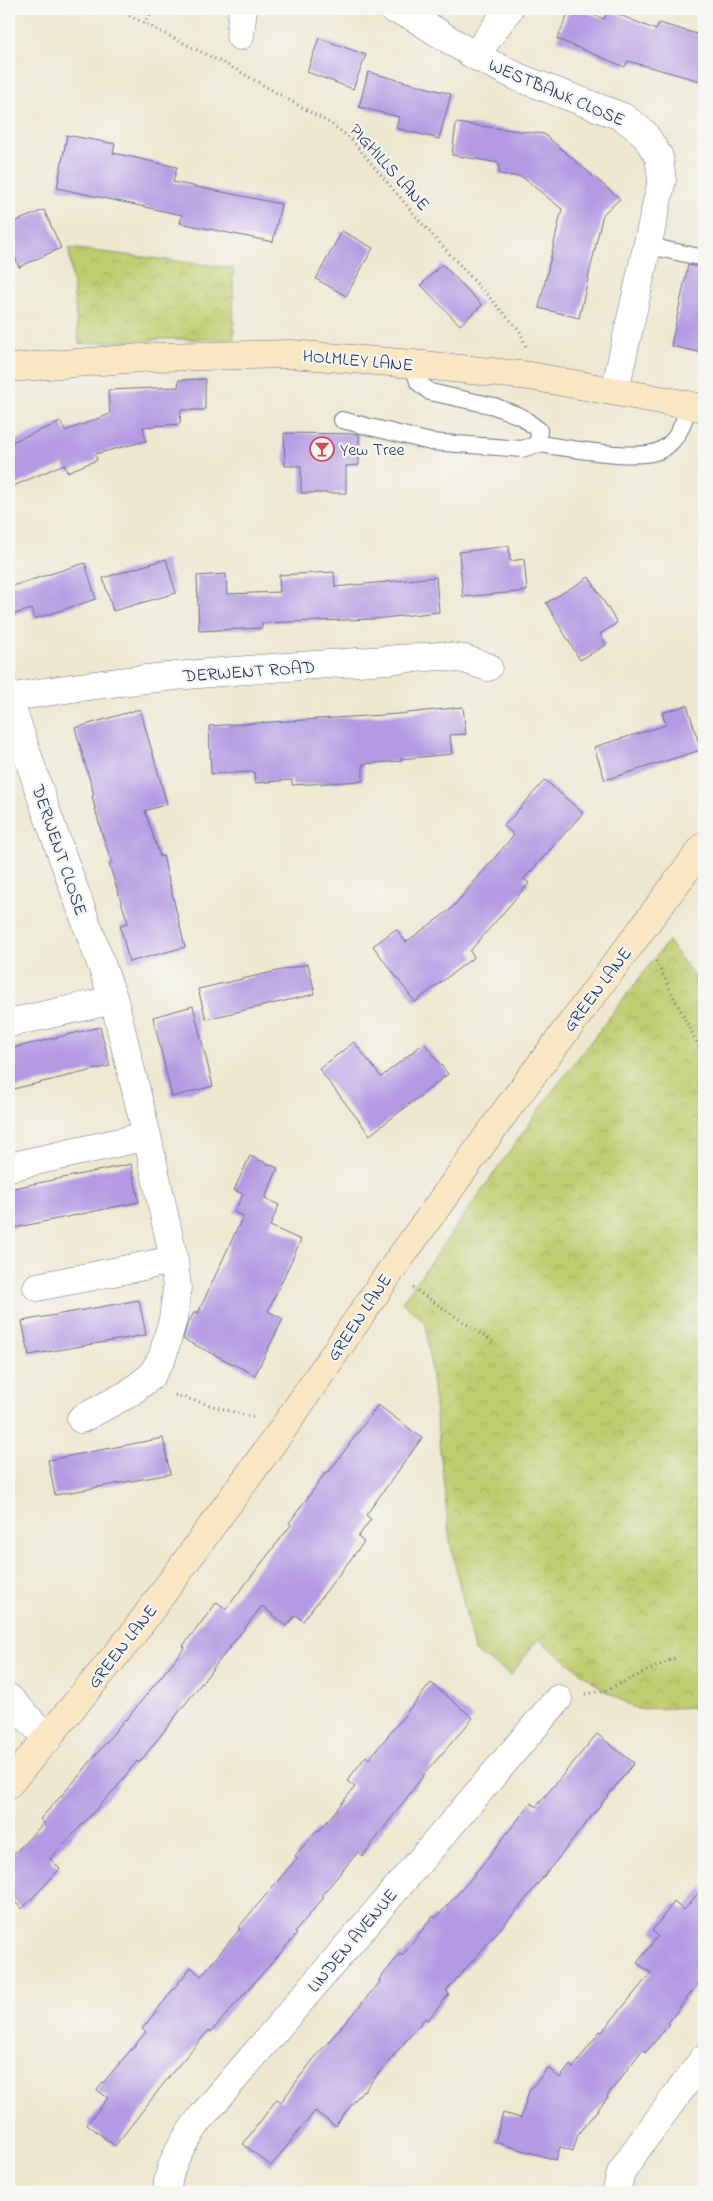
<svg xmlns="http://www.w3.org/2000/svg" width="713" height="2201" font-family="'Indie Flower',sans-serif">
	<defs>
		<pattern id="park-crowns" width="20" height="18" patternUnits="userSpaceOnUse" patternTransform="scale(1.25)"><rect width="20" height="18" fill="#bfcd6f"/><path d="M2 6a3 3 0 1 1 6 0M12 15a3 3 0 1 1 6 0" fill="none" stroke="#a4b063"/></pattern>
	</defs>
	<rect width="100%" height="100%" fill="#f6f6f2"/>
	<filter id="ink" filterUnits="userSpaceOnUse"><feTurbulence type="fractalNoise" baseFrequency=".02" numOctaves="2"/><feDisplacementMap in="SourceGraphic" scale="10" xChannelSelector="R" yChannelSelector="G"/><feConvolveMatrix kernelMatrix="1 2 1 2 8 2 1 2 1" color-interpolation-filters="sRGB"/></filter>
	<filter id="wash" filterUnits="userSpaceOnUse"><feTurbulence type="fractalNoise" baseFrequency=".0096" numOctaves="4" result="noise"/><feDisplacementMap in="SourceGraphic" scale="20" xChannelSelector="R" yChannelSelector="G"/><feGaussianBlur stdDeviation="1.12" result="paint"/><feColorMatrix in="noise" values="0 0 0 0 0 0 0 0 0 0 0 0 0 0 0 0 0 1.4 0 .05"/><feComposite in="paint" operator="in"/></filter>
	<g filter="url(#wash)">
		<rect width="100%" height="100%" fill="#eee8d0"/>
		<path fill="url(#park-crowns)" stroke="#6d7e66" d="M69,248l164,20 1,71h-73l-82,5z
			M668,941l36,48v718l-67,2 -32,-18 -67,-52 -27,36 -37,-24 -24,-110 -24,-217 -24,-22 150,-210z"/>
		<g id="blocks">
			<path fill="#b49ae3" d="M570,9h9l25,10 4,-9 48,20 3,-7 45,13v46l-76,-21 -3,6 -68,-28z
				M319,38l47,17 -13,34 -46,-17z
				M368,72l83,22 -12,45 -43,-11 3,-11 -40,-10z
				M456,123l88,11 76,65 -17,15 -24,104 -40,-10 23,-99 -40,-32 -23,-3v-11l-47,-8z
				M67,135l48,9 -2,9 64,14 -4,15 108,22 -8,38 -93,-19 2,-8 -125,-27z
				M44,210l17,38 -42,19 -10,-25v-18z
				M342,231l31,17 -27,48 -30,-17z
				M442,264l40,41 -22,20 -39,-40z
				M688,265l16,3v85l-33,-7z
				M205,379v31h-24l-1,14 -37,3 3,14 -51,13 2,6 -30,12 -3,-8 -55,24v-45l52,-21 4,9 45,-17 -2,-24 70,-3 1,-7z
				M284,433l75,1v31l-13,1v27h-45v-27h-16z
				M509,546l1,15 14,-2 3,32 -64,6 -4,-45z
				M166,559l10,34 -63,18 -10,-33z
				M85,563l11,36 -62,20 -3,-10 -22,7v-29z
				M334,572l1,15 101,-10 3,35 -65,7 -112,4v5l-63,3 -2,-55 29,-2 1,20 53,-2 -1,-17z
				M589,577l28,46 -17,11 6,11 -26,15 -34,-57z
				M687,705l14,45 -96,30 -11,-33 72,-22 -4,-12z
				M463,707l3,27 -16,1 2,19 -51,5v2l-38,3v17l-71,4v-5l-37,3 -1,-11 -43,2 -2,-48 189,-12z
				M140,709l27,95 -22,7 15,46 3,-1 22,91 -56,15 -9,-37 8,-2 -19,-59 3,-1 -11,-32 -9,-35 2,-1 -19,-67z
				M545,780l38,33 -59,66 5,4 -59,68 4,6 -59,45 -42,-56 23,-17 10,13 45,-33 63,-74 -10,-9z
				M308,964l7,30 -109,25 -8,-30z
				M193,1006l20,80 -41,11 -19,-80z
				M100,1027l10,39 -101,24v-41z
				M354,1042l27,35 43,-34 24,31 -78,61 -51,-66z
				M250,1156l28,12 -13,30 14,7 -9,21 31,14 -33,71 15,8 -28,56 -72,-36 4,-14 8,-14 3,2 45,-97 -9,-4 9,-18 -9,-4z
				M131,1164l8,38 -130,27v-40z
				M139,1300l7,35 -117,20 -7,-34z
				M378,1405l44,33 -56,77 5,4 -13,18 6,5 -61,79 -7,-6 -9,11 -25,-20 -123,157 -2,-2 -21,27 -66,71 10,10 -38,40 -13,-13v-37l35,-36 -4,-4 38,-42 47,-58 1,1 59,-73 -2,-1 34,-44 9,7 65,-84 -2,-2 38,-52 2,1z
				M163,1438l7,36 -115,21 -7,-35z
				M431,1683l42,35 -47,54 -63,84 -5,-4 -36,43 2,2 -29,35 2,2 -86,98 -2,-2 -37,43 -57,73 -28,-22 21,-26 -11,-8 49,-58 -4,-3 49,-62 10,9 39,-47 -2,-1 59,-70 -2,-2 22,-26 2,1 36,-44 -8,-6 19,-25 3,3z
				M597,1734l37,29 -113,142 -75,86 3,3 -21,26 -3,-2 -61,73 -1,-1 -28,36 -20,-15 -44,55 -28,-22 34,-45 4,3 31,-41 68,-79 -1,-2 21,-26 2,2 31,-40 3,2 33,-37 62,-78 5,4z
				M704,1886v90l-36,47 2,1 -24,28 -3,-3 -36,47 1,1 -30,37 -5,17 -13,-4 -4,13 -61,-18 8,-29 18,5 8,-27 19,-23 12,10 10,-13 3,3 27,-37 2,1 49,-59 -14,-10 21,-27 -6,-5 22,-29 10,8z"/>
		</g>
	</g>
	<g filter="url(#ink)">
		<use href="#blocks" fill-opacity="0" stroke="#657086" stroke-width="1"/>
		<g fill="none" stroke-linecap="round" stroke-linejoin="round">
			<g stroke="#657086" stroke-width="18">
				<path id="lane" d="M649,246l55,12
					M342,420l89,22 91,7 16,-5 1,-14 -17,-13 -28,-11 -64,-14 -12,-10 -5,-18
					M538,444c27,3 101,18 123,6 17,-9 23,-28 28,-45"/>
			</g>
			<g stroke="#657086" stroke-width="29">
				<path id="street" d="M393,9l17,6 65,41 45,22 103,39 21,16 15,24 3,23 -47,210
					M240,36l3,-27
					M475,56l34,-47
					M9,698c142,-25 288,-31 432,-42l23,3 24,8
					M9,699l36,109 69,192 33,136 27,124 3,28 -4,31 -11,39 -11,18 -23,18 -47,25
					M9,1023l105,-23
					M9,1167l138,-31
					M37,1287l137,-27
					M9,1698l39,41
					M167,2192c1,-30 18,-53 36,-77l355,-416
					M616,2192l5,-19 15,-23 68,-92"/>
			</g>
			<g stroke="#657086" stroke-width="29">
				<path id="secondary" d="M9,368l145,-11 137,-3 122,10 117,12 174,32
					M9,1784l121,-146 154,-211 106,-155 118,-164 196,-262"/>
			</g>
			<path stroke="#657086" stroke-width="3" stroke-dasharray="1 4" stroke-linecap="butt" d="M116,9l121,61 94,54 18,13 75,89 96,105 6,16
				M144,24l9,-15
				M656,961l48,96
				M413,1288l83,56
				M175,1395l80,23
				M586,1694l19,-3 72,-34"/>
			<use href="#lane" stroke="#fff" stroke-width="16"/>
			<use href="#street" stroke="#fff" stroke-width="28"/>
			<use href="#secondary" stroke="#fae7c3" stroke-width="28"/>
		</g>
	</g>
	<defs>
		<g id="bar-ring" transform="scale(1.25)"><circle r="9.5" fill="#f6f6f2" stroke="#d1495b" stroke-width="1.5"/><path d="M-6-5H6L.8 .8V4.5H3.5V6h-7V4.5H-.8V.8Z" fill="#d1495b"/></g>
	</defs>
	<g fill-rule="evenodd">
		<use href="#bar-ring" x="322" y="449"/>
	</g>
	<g text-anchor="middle" stroke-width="4.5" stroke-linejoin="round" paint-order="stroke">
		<g font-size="18" fill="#1b2f5e" stroke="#f6f6f2">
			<text transform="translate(557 92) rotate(23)" y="6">WESTBANK CLOSE</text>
			<text transform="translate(390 167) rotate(48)" y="6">PIGHILLS LANE</text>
			<text transform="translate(358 360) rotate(5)" y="6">HOLMLEY LANE</text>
			<text transform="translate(249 671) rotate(-4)" y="6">DERWENT ROAD</text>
			<text transform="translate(60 850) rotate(71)" y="6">DERWENT CLOSE</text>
			<text transform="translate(597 989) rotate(-53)" y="6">GREEN LANE</text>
			<text transform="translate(359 1317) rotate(-56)" y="6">GREEN LANE</text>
			<text transform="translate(122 1646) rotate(-52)" y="6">GREEN LANE</text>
			<text transform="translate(352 1940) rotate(-50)" y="6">LINDEN AVENUE</text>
		</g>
		<g font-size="18" fill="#1b2f5e" stroke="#f6f6f2" text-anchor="start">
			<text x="340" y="455">Yew Tree</text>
		</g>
	</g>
	<rect width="713" height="2201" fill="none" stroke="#f6f6f2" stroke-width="30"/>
</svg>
